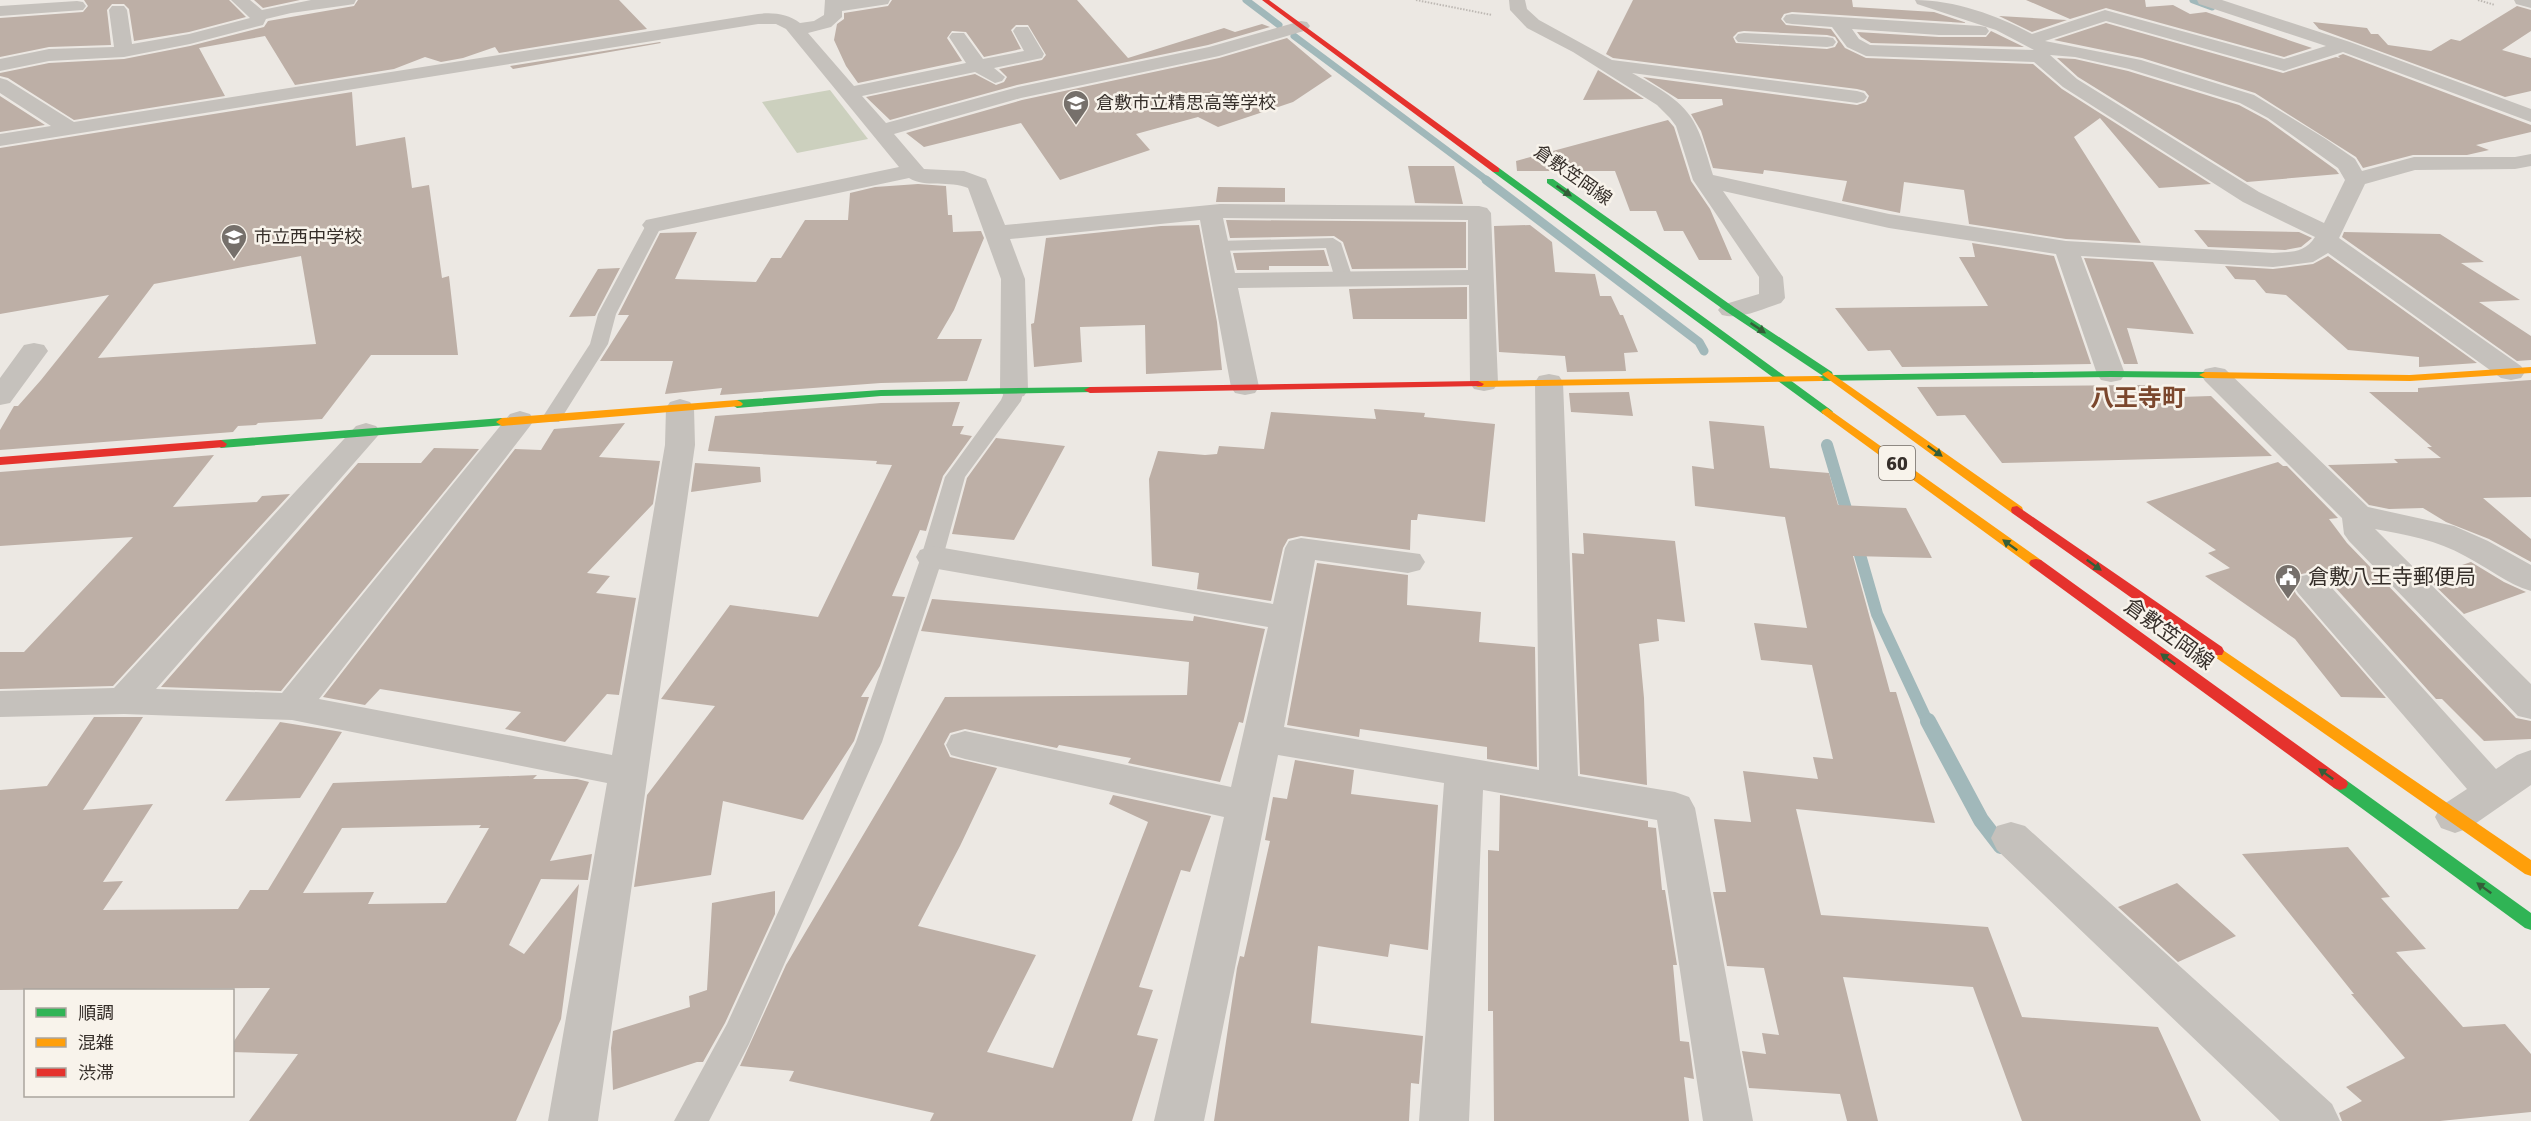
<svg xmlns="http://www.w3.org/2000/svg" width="2531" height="1121" font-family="Signika,'Noto Sans JP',sans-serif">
	<rect width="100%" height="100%" fill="#ece8e3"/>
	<path fill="#ccd0be" d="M830,90l38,49 -71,14 -35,-51z"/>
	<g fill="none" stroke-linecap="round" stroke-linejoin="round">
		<path stroke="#a1b8ba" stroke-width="7" d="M1246,0l33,25
			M2193,0l19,7
			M1294,36l194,145"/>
		<path stroke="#a1b8ba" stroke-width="9" d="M1486,180l213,162 5,9"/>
		<path stroke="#a1b8ba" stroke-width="12" d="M1827,445l22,74
			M1856,541l21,73 51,109"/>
		<path stroke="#a1b8ba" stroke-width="16" d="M1928,721l53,99 20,26"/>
	</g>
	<path fill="#bdafa6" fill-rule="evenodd" d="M84,0h145l17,17 -57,15 -55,9 -5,-32 -5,-5h-12l-5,6 4,35 -62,2 -49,10v-39l83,-6 5,-6z
		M254,0h46l-37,8z
		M358,0h261l28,29 -148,24 -4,-6 -32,11 -22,4 -16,-5 -31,12 -99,16 -30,-49 -66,12 26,48 -151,24 -66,-42 -8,-2v-3l49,-10 75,-4 66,-13 74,-19 4,-6 86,-15z
		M892,0h185l51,58 96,-30 11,4 27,-8 8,3 -62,18 -191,40 -127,35 -24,-23 109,-23 21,11 8,-3 3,-5 -8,-8 43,-9 4,-5 -18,-30h-12l-5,5 10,19 -37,8 -18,-25 -14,-1 -5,7 15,23 -104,22 -12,-17 -12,-26 3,-16 7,-5v-6l44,-7z
		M1633,0h219l1,7 81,5 33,11 -175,-11 -8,2 -3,5 5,6 45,4 14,19 21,10 167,6 29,25 149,95 -52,4 -59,-70 -26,19 67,106 -75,-4 -97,-15 -5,-34 -60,-8 -4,31 -58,-12 5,-20 -83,-11 -1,4 -50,-6 -12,-37 -10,-17 32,-9 -1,-6h-44l-35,-22 214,28 9,-3 3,-6 -4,-5 -8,-2 -244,-31 -7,-4zM1744,31l83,4 8,2 3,5 -3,5 -8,2 -91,-6 -3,-6 5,-5z
		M2026,0h119l1,7 27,-2 17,9 16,-2 106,36 -28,9 -178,-49 -36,11z
		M2517,6l14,4v21l-29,19 29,8v33l-26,6 -186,-68 -6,-7 54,6 4,6h7l10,11 43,6 20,-12 9,2z
		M1999,16l68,4 -35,12z
		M2106,23l177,50 53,-16 4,1 -2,-2 5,-2 188,71v7l-55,13 13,5 -22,5h-54l-50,13 -7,-11 -101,-64 -113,-35 -88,-18z
		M1991,31l33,16 -153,-4 -10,-6 -4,-5 82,5h47z
		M1287,38l45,38 -39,26 -75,25 -20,-10 -62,17 14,16 -90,30 -39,-57 -97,24 -18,-14 116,-33 197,-42z
		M660,42l1,1 -148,26 -3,-3z
		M2057,58l18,1 53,12 111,34 28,15 69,50 3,4 -92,8 -169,-105z
		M1598,70l46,29 -61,1z
		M352,92l4,54 49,-9 7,51 17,-3 13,93 7,-2 9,79h-87l-49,64 -64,4 -2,2 -18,1 -5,6 -233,18v-20l14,-24h4l23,-26 68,-85 -109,19v-166zM301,256l15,88 -218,14 56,-74z
		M0,96l45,29 -45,7z
		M1668,120l6,7 17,54 19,28 22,51h-33l-16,-29h-19l-8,-20h-26l-15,-40h-98l-1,-10z
		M1408,166h46l9,38 -48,-1z
		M918,184l28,2 2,29h4l1,17 28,-1 3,7 -30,72 -17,29h45l-15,42 -86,2 -161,12 2,-7 -57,6 8,-33h-73l29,-46h-11l42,-82 37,-1 -22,47 81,3 15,-24h10l24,-38h43l2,-27 25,-6z
		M1218,187l67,1v14h-69z
		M1226,220l240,2v46l-114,1 -9,-27 -9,-6 -104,2z
		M1199,225l18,97 5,48 -76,4 -1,-49 -65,2 2,35 -48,5 -3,-43 3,-1 12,-85 115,-12z
		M1530,225l22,17 3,30 40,2 5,22h11l9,19h3l15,37 -14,1 2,18 -59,1 -2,-16 -66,-4 -5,-126z
		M2194,230l105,2 13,6 -11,9 -16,3 -77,-3z
		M2344,232l96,2 44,28 -23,1 59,37 -41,2 52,34v24l-14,1 -175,-124z
		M1972,243l82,13 37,108 -189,3 -12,-17 -22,1 -33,-43 153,-2 -29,-49h16z
		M1324,250l5,16h-60v4h-32l-4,-17z
		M2328,256l149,107 -58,4v-10l-71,-7 -62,-55 -20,-2 -11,-13 -20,-1 -10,-13 48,3 40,-5z
		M2084,258l69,4 41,72 -67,-6 11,36h-14z
		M620,268l-25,48 -26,1 29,-48z
		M1467,287v32h-114l-4,-30z
		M2531,380v117l-48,1 48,41v23l-42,-23 -43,-17 -23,-14 -34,1 -20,-4 -41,-40 70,-2 -4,-4 47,-1 -14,-11h5l-63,-55h49v-4z
		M2145,385l4,13 62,-2 61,60 -270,7 -37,-48 -28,1 -20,-29z
		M1629,392l4,24 -62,-4 -2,-19z
		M960,402l-8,24h12l-4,8 12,2 -29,40 -17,55 -6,-1 -28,66 13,1 -25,69 -19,31h8l-15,44 -51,79 -80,-19 -12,74 -77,12 13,-92 68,-89 -54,-7 69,-94 88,12 74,-152 -16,-1 1,-3 -169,-10 7,-35 166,-13z
		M1374,409l51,4 -1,4 71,7 -10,98 -67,-8 -1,6h-6l-1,30 -109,-14 -13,3 -5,9 -12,53 -74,-12 2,-16 -47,-7 -3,-87 9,-28 47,4 12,-1 2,-8 45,3 7,-37 105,7z
		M1709,421l55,5 6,42 59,5 9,32 68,3 26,50 -79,-2 37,136h6l39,131 -139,-14 25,106 167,12 34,90 136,10 43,94h-179l-49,-134 -130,-10 35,144h-31l-7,-27 -91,-6 -7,-37 24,3 -4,-21 17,2 -15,-67 -37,-2 -14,-74h13l-12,-73 37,3 -8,-51 75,8 -5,-22 20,2 -21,-94 -51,-5 -7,-37 53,5 -22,-111 -90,-11 -3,-40 22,3z
		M625,423l-26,34 61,4 -7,43 -66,69 23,3 -14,17 40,5 -17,97 -12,-1 -42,48 -60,-13 16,-17 -141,-23 -15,16 -42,-8 192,-248 26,1 13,-21z
		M996,438l69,8 -51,94 -62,-6 15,-56z
		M434,448l45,1 -198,242 -120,-4 197,-224h63z
		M214,455l-41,52 84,-5 5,-6 28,-2 -177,192 -113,3v-37h24l109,-115 -133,9v-74z
		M2278,462l5,4h4l51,52 -9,1 18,24 169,175 15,3v18l-47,2 -42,-42h-6l-112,-124 -13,-3 -14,3 -6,9 5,10 90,104 -45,-1 -46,-58 -90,-63 25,-8 -22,-15 8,-3 -70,-48z
		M695,463l65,4 1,15 -70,10z
		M1583,533l92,8 10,81 -28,-3 2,22 -20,3 5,54 3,87 -67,-11 -8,-221 12,1z
		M2471,562l33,20 22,10 -62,22 -38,-37z
		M1317,563l91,12 -1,30 74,7 -2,30 56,5 2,120 -50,-8v-12l-127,-18 -1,8 -72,-12z
		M932,599l261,22 1,-5 71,13 -22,94 -4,-1 -19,60 -92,-19 3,-5 -72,-13 -2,3 -92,-19 -15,4 -6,11 6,13 47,11 -37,78 -42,80 118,29 -49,97 66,16 95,-246 -39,-18 4,-9 98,21 -21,56 -9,-2 -42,117 14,3 -16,45 21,4 -26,82h-202l4,-8 -145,-32 5,-10 -54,-5 46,-101 159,-268 242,-2 2,-33 -268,-31z
		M94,717h49l-60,93 70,-6 -50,78 20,-1 -20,29 135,-1 12,-19h18l65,-107 204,-8 -4,4h44l12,3 -39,79 42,-7 -4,26 -47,-1 -32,66 15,9 55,-70 -18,135 -45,102h-267l49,-67 -66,-2v-8l38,-56 -270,2v-200l47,-4zM481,825l-2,3h10l-43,75 -78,1 6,-12 -71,1 39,-65z
		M280,722l62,10 -42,66 -75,3z
		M1295,760l59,10 -3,24 87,11 -10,145 -38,-6 -2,13 -70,-11 -7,77 112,13 -4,48 -8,-1 -2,38h-195l23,-153 3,-12 4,1 26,-116 -5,-1 8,-43 14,2z
		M1500,795l148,26v6l8,1 6,62h3l12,75h-4l7,76 9,1 5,37 -10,-2 5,44h-195l-1,-110h-5v-161l11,1z
		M2348,847l42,50 -9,1 45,51 -30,3 67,75 42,-3 26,30v58l-91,9h-98l-3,-8 23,-12 -16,-14 59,-29 -54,-64h3l-112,-140z
		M2177,883l59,53 -58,26 -60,-55z
		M775,891v23l-50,109 -22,39h-6l-84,28 -2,-42 2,-17 77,-24 -1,-11 18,-6 5,-87z"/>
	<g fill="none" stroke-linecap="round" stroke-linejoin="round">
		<path stroke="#beb9b4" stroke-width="2" stroke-dasharray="1.5 1.5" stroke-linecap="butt" d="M1416,0l76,15
			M2478,0l17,5"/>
		<path fill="#c5c1bc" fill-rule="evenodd" d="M654,220l8,5 -46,89 -8,30 -49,78h-14l-3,-4 48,-74 8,-30 48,-89z
			M1333,238l8,5 12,36 -3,4h-12l-3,-4 -9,-31 -109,3 -8,-5 8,-5z
			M1014,384l7,2 3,4 -3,11 -56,76 -22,80 -61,185 -133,302 -40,77h-35l53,-97 129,-282 65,-185 24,-80 56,-77 6,-14z"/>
		<path fill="#c5c1bc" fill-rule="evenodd" d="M231,0h19l12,10 49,-10h45l-2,4 -6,1 -57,8 -25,6 -3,6 -73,19 -66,13 -75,4 -49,10v-12l49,-10 65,-2 -5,-37 3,-4h12l3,4 5,34 57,-10 61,-16z
			M825,0h65l-2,4 -6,1 -40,6v6l-11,10 -23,6 46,53 112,-23 -17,-26 3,-4h12l19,26 41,-8 -11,-20 3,-4h12l16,27 -2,4 -48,10 11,9 -3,4 -7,2 -20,-11 -113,24 24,27 132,-36 191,-40 92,-26 6,1 3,4 -3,4 -88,26 -198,42 -127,36 30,35 40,2 22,8 19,46 215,-21 259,2 8,2 4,5 7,170 -4,6 -10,2 -10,-2 -4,-6 -1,-98 -231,3 21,99 -4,6 -10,2 -10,-2 -4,-6 -31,-167 -190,19 15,40 3,111 -4,6 -10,2 -10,-2 -4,-6 1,-111 -33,-91c-18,-8 -43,0 -59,-10l-255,54 -8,-2 -4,-5 4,-5 253,-53 -113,-138 -10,-5h-18l-758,122v-12l51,-8 -51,-33v-15l7,2 67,42 684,-108c15,-2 30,0 42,9l14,-2 10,-6zM1223,218l245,2v50l-233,3z
			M1509,0h16l2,9 12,11 73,40 245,31 7,2 3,4 -3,4 -7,2 -225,-30c24,14 52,27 64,53 8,16 12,34 17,49l176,39 177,27 207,12c17,-1 32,0 42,-16l-72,-35 -180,-115 -29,-25 -168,-6 -19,-9 -15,-20 -40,-3 -6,-1 -3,-4 3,-4 6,-1 188,12 6,1 3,4 -3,4h-47l-87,-6 7,10 11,6 164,5 -38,-20 -79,-26 -2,-4c39,0 82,15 117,34l73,-24 179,49 42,-13 -127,-42 -2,-4h25l128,42 181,67v13l-188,-70 -59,19 -178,-50 -61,20 96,19 113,35 72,44 29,20 7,12 52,-14h101l16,-3v12l-16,3 -100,1 -50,14 -26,54 182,128 4,6 -4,6 -10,2 -10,-2 -173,-125 -15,9 -40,5 -192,-11 44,118 -4,6 -10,2 -10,-2 -4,-6 -41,-120 -167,-26 -166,-37 60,86 2,21 -4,5c-18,6 -41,17 -59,12l-4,-5 4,-5 37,-11v-17l-66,-97 -17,-54 -6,-8 -13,-13 -84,-53 -46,-24 -17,-18zM2050,55l25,2 54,12 111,34 28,15 70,50 7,12 -21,43 -65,-31 -182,-113z
			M2514,0h17v8l-15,-4z
			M77,1l6,1 3,4 -3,4 -83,6v-10z
			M1744,33l83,4 6,1 3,4 -3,4 -6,1 -89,-5 -3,-4 3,-4z
			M34,343l10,2 4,6 -38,52 -10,2v-27l24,-33z
			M2215,367l10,2 143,138 86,19 34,15 43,24v26c-24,-7 -44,-24 -66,-35 -28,-16 -58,-21 -90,-27l156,155v35l-13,-3 -169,-175 -5,-7 -2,-16 -137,-137 -4,-6 4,-6z
			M1549,374l10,2 4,6 15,394 97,16 14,5 6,11 58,313h-50l-46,-301 -174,-30 -14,331h-50l25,-338 -166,-28 -74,366h-50l70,-304 -259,-58 -14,-4 -5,-10 5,-10 14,-4 266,56 37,-160 -336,-59 -12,-4 -4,-7 4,-7 12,-4 341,58 12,-56 4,-7 12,-3 119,16 5,8 -5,8 -12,3 -93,-13 -31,167 255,43 -4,-388 4,-6z
			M680,399l10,3 4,6 1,37 -97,676h-50l59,-338 -315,-63 -168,-6 -124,3v-26l114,-3 242,-262 10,-3 10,3 5,6 -5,6 -220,251 126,4 228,-279 10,-3 10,3 4,6 -4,6 -211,273 293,56 53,-310 1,-37 4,-6z
			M2310,574l12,3 174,192 21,-14 14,-5v35l-62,43 -14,5 -14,-5 -6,-11 6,-11 26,-17 -169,-196 -5,-8 5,-8z
			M2011,822l14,4 307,278 8,17h-60l-283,-271 -6,-12 6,-12z"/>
		<path fill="#30b455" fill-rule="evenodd" d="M1493,168h6l332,242 2,2 -2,2h-8l-330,-242z
			M1547,179h6l182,129 97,64 1,3 278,-4 94,1 6,3 -6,3 -94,-1 -297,4v-4l9,-1 -96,-64 -180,-129z
			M1090,387l4,1v4l-213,4 -144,12 -6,-4 6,-4 144,-10z
			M502,418l6,4 -2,3 -285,23 -6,-4 6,-4z
			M2340,778l6,2 185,133v17l-6,-2 -191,-140 -2,-4 2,-4z"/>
		<path fill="#ff9f0a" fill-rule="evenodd" d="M2531,367v6l-121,8 -205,-3 -6,-3 6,-3 205,3z
			M1828,371l194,136 1,3 -1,3h-10l-188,-137 -2,-2z
			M1818,376l6,3 -2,2 -344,6 -6,-3 6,-3z
			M737,400l4,2 2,2 -2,2 -239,20 -6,-4 6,-4z
			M1827,408l214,152 2,3 -2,3h-10l-208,-152 -2,-2 2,-2z
			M2217,646l314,214v16l-6,-2 -313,-219 -2,-4 2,-4z"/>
		<path fill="#e5322d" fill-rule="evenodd" d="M1262,0h7l230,168v4h-6z
			M1478,381l6,3 -2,2 -392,7 -6,-3 6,-3z
			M221,440l6,4 -2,3 -225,18v-8z
			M2017,506l205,141 2,4 -2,4h-10l-200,-142 -1,-3 1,-3z
			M2036,559l5,1 305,220 2,4 -2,4 -6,2 -6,-2 -303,-222 -2,-3 2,-3z"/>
	</g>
	<defs><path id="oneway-solid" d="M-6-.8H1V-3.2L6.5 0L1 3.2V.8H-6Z" transform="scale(1.5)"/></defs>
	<g fill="#345e39">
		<use href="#oneway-solid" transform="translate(1564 191) rotate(35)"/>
		<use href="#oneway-solid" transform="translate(1758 328) rotate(34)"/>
		<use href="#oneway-solid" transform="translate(1935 451) rotate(36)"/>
		<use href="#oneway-solid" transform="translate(2010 545) rotate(-144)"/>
		<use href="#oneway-solid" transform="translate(2094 565) rotate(36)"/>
		<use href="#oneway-solid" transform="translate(2168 659) rotate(-144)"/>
		<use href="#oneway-solid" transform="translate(2326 774) rotate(-144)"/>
		<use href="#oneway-solid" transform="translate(2484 888) rotate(-144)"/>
	</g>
	<defs>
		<g id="school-pin" transform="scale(1.35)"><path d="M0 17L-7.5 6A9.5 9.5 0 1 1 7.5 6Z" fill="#76706b" stroke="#f8f3eb"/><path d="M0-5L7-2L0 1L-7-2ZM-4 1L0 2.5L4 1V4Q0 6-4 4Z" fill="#fff"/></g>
		<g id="civic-pin" transform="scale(1.35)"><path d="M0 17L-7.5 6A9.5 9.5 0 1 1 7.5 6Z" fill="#76706b" stroke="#f8f3eb"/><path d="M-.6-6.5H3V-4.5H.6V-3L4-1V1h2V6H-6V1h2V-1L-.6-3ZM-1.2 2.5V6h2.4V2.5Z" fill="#fff"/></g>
	</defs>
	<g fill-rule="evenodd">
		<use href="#school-pin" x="1076" y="103"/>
		<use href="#school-pin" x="234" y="237"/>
		<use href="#civic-pin" x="2288" y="577"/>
	</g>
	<g text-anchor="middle" stroke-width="5" stroke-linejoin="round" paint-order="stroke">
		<g font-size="18" fill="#362f2a" stroke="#f8f3eb" text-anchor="start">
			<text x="1096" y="109">倉敷市立精思高等学校</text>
			<text x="254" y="243">市立西中学校</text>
		</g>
		<g font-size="18" fill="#362f2a" stroke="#f8f3eb">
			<text transform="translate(1573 175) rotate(35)" y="6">倉敷笠岡線</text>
		</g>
		<rect fill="#f8f3eb" stroke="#706a64" stroke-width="1.5" x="1879" y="446" width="36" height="34" rx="4.5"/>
		<g font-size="20" font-weight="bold" fill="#362f2a">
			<text x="1897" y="470">60</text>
		</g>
		<g font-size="21" fill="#362f2a" stroke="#f8f3eb" text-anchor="start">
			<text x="2308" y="584">倉敷八王寺郵便局</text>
		</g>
		<g font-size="21" fill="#362f2a" stroke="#f8f3eb">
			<text transform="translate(2169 634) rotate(36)" y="7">倉敷笠岡線</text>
		</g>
		<g font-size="24" font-weight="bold" fill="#7b472d" stroke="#f8f3eb">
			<text x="2138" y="406">八王寺町</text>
		</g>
	</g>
	<rect x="24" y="989" width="210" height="108" fill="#f8f3eb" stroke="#aaa59e" stroke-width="1.5"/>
	<rect x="36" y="1008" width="30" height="9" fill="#30b455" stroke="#aaa59e" stroke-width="1.5"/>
	<text x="78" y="1019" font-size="18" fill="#362f2a">順調</text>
	<rect x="36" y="1038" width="30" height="9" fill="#ff9f0a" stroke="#aaa59e" stroke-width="1.5"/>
	<text x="78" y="1049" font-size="18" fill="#362f2a">混雑</text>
	<rect x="36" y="1068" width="30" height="9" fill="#e5322d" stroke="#aaa59e" stroke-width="1.5"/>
	<text x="78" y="1079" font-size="18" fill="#362f2a">渋滞</text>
</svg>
